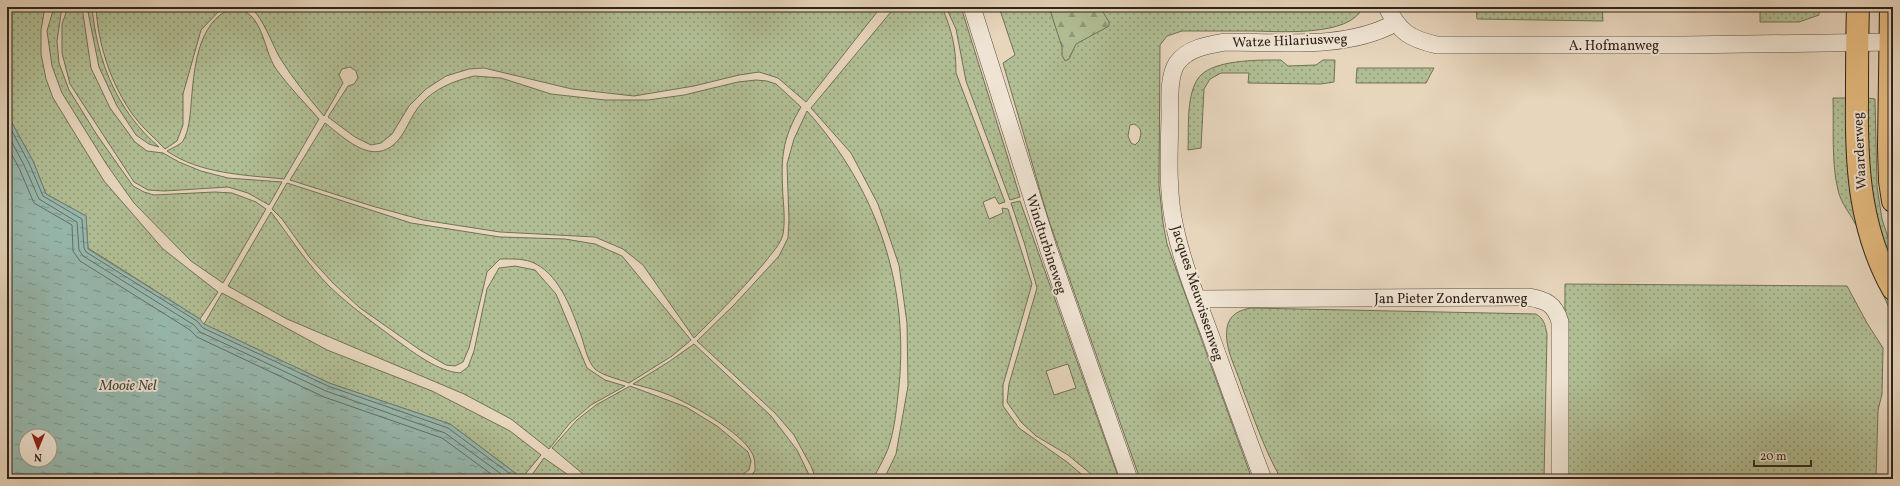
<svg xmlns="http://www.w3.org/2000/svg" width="1900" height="486" font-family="Vollkorn,serif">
	<defs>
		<pattern id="grass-dots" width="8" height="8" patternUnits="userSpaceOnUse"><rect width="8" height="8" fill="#b1be94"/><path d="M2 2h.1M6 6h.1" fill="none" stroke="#909a78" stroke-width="1.8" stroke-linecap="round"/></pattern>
		<pattern id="forest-firs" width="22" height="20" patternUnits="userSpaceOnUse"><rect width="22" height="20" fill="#b1be94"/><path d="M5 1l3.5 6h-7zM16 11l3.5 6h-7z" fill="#909a78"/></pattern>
		<pattern id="water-ripples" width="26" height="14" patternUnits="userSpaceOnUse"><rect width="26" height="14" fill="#97b9af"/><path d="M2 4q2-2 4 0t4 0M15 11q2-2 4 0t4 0" fill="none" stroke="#7c968e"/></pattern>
	</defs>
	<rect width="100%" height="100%" fill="#e7d5bc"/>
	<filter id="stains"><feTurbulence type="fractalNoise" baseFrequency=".005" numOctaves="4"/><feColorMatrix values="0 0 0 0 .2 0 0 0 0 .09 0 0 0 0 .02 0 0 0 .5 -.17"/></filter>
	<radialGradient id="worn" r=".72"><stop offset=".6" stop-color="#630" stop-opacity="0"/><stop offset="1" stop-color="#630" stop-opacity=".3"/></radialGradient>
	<path fill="url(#grass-dots)" stroke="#707258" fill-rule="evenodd" d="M7,7h38l-4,23v24l5,25 7,19 51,83 59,68 55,43 -18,27 -112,-71 -2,-32 -40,-22 -13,-33 -26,-47z
		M54,7h8l-5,34 2,22 10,27 28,45 36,51 11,6 10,3 61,-3 17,1 24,9 10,7 -43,74 -32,-22 -57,-58 -27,-38 -45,-72 -10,-27 -5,-35z
		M68,7h14l9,61 19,40 25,34 12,9 16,2 16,9 22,9 27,7 54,4 -13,23 -21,-12 -20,-6 -64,4 -16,-1 -14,-8 -64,-98 -8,-31v-29z
		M87,7h5c5,54 25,104 67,140l-10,-3 -13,-9 -19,-29 -18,-39z
		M96,7h130l-5,2 -20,21 -18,64v31l-6,16 -12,8c-10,-11 -23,-21 -32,-34 -22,-31 -35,-70 -37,-108z
		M250,7h631l-75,95 -28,-24 -19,-6 -20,3 -45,11 -60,10 -62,-7 -88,-21 -15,1 -23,7 -20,13 -17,17 -17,28 -11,9 -10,2 -16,-8 -27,-20 20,-31 6,-2 4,-6 -2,-7 -6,-4 -8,2 -3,6 4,8 -19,33c-16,-19 -31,-37 -44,-58 -8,-14 -17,-41 -30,-51z
		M895,7h47c10,24 14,40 14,66l49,129 -6,2 -4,-7 -12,5 6,17 14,-6 -1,-5 6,1 24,75 -29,101v21l16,22 48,34 20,17h-203l12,-25 12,-68 -1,-63 -8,-58 -21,-61 -27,-51 -40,-45z
		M946,7h15l59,190 -10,3 -44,-119 -10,-52z
		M999,7h364c-13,31 -86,24 -114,24 -22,0 -45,0 -67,0l-15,5 -7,9 -1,140 4,38 4,21 85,235h-112l-92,-261 -45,-155 12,-8zM1134,124c8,4 8,9 5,17l-4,4 -4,-2 -3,-7 2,-11z
		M1476,7h126l1,14 -126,-2z
		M1760,7h59v8l-20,7h-39z
		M232,8c32,2 30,40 44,61 13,18 29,34 43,50l-35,60c-39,-4 -84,-5 -117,-28 5,-3 13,-6 16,-10 6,-10 7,-25 8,-36 3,-34 5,-82 41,-97z
		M1281,60l7,6 28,-1 7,-5h12l-1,22 -13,2 -73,-1 1,-10h-28l-11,6 -6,10 -3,59 -13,2c1,-22 -2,-51 9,-70 12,-21 62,-20 84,-20z
		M1357,68h77l-8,15h-70z
		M474,76l27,2 50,16 54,6h43l36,-5 54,-13 18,-2 11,1 9,3 25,23c-20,33 -20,53 -18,90 1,12 2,26 0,37 -2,10 -12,20 -18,28 -22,27 -46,51 -71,76l-51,-73 -20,-16 -28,-12 -95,-5 -77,-12 -51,-14 -82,-26 35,-57c22,17 50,46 75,15 8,-11 12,-24 21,-34 14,-16 33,-23 53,-28z
		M1833,98h17l37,193 6,9v17c-13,-28 -23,-58 -35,-87 -5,-14 -17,-25 -20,-40 -7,-29 -4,-62 -5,-92z
		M1867,98l8,1 2,88 5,32 11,34v24l-24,-68z
		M807,111c71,79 104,178 91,284 -2,18 -4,37 -10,54 -4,10 -10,20 -15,30h-57l-5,-13 -17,-31 -19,-22 -78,-72 37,-36 45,-49 9,-18 1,-18 -2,-56 7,-25z
		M287,183l124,40 89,14 65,2 30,5 27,12 69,84 -19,16 -43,27c-10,-4 -26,-7 -34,-14 -7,-7 -10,-21 -13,-31 -9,-25 -21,-61 -46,-74 -11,-6 -24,-5 -36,-5l-13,13 -18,76 -6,14 -8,4 -9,-1 -26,-15 -60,-42 -27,-25 -23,-25 -28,-39 -10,-10z
		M1020,201l99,278h-22l-29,-24 -32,-19 -15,-14 -14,-20 2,-18 28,-96 -13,-46 -13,-39zM1068,364l8,24 -22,7 -8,-24z
		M271,212c19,25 36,52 59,75 21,20 45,37 69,55 18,13 39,29 61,31l8,-6 6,-16 13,-62 12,-21 16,-2 20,4 21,24 31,74 18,12 20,6 -34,19 -21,18 -21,26 -38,-30 -47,-25 -177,-75 -59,-33z
		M1565,284l282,2 20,37 16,25 -1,46 -4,16 -2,69h-312z
		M222,293l105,57 105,41 78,40 31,24 -19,23 -72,-54 -121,-41 -125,-59z
		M1251,308l285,6c8,5 9,10 11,20l-3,145h-263c-17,-30 -28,-63 -40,-95 -6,-18 -17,-37 -14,-56 2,-13 12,-18 24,-20z
		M694,344l77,72 26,34 14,29h-64l8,-8c0,-6 0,-13 -3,-18 -11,-21 -61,-49 -83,-58 -12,-5 -24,-8 -36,-11l37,-23z
		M630,386l56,21 31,19 31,26 3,9 -2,9 -13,9h-147l-37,-31 25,-28 19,-15z
		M544,458l30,21h-45z"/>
	<path fill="url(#forest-firs)" stroke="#707258" d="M1049,7h51l9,15v4l-33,18 -7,15 -4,2 -3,-6v-8z"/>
	<path fill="url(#water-ripples)" stroke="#6e7e74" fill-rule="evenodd" d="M7,114l26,47 13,33 40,22 2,33 112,70 4,5 125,59 121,41 73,55h-516zM26,436h24v24h-24z"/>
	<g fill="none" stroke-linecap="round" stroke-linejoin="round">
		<path stroke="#646f65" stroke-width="1" d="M7,122l22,41 14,33 39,23 2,29 2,4 111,69 6,7 125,58 120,42 69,51
			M7,133l17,32 15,34 38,23 2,28 4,6 111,69 6,7 126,59 119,42 63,46
			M7,146l12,22 15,35 38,22 1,26 7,10 110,69 7,7 127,60 118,41 56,41"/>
		<g stroke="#5e5143" stroke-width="18">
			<path id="street" d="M972,7l77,244 80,228
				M1387,7c12,25 23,32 50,38h246l210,-3
				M1197,299l331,-2c18,3 27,7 32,25v157
				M1263,479c-18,-47 -35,-95 -52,-142 -13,-35 -28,-72 -36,-109 -8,-35 -6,-75 -5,-111 0,-16 -2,-40 7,-54 11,-15 31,-18 48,-21 54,0 121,8 170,-19"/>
		</g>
		<g stroke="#30251b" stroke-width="24">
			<path id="primary" d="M1858,7c-1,31 -1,63 -1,94 -1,66 3,129 36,188
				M1891,7l-2,140 1,34 3,20"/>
		</g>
		<use href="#street" stroke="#efe4d3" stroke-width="17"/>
		<use href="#primary" stroke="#e4ba7e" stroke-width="22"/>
	</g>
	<g text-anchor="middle" stroke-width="4" stroke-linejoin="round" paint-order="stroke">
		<g font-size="14" fill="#30251b" stroke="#efe4d3">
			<text transform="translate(1290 40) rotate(-2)" y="5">Watze Hilariusweg</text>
			<text x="1614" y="50">A. Hofmanweg</text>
			<text transform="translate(1859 151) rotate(-93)" y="5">Waarderweg</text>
			<text transform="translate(1047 244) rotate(72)" y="5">Windturbineweg</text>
			<text transform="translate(1198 293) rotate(72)" y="5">Jacques Meuwissenweg</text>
			<text x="1451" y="303">Jan Pieter Zondervanweg</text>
		</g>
		<g font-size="15" font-style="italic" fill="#4a4a40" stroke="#efe4d3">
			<text x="128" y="390">Mooie Nel</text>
		</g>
	</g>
	<rect width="1900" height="486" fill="none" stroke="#e7d5bc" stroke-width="24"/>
	<rect x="8" y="8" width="1884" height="470" fill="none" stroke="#30251b" stroke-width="2"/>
	<rect x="12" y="12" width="1876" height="462" fill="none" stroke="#30251b"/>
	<g transform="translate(38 448) rotate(181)"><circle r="19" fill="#efe4d3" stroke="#a39889"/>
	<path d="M0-3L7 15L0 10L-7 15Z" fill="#8f2418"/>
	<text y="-6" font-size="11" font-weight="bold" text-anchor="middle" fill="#30251b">N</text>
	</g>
	<path d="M1754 460v6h57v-6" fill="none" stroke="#30251b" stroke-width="2"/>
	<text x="1760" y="460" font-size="12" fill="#30251b" stroke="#efe4d3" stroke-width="3" paint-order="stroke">20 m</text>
	<rect width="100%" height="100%" filter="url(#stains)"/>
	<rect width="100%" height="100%" fill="url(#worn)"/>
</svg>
